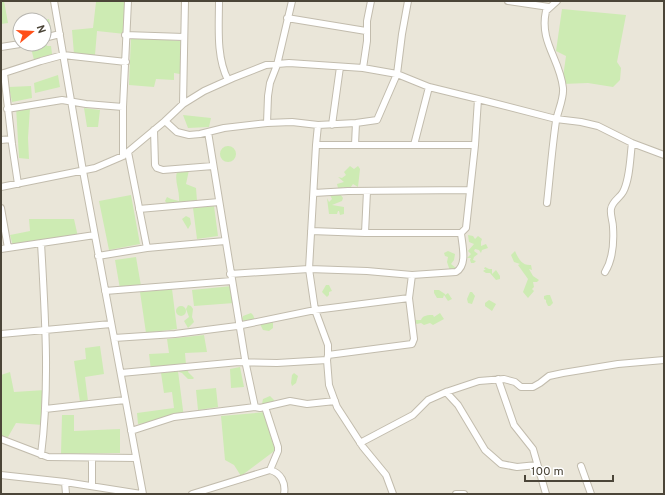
<svg xmlns="http://www.w3.org/2000/svg" width="665" height="495" font-family="Overpass,sans-serif">
	<rect width="100%" height="100%" fill="#f6f3eb"/>
	<path fill="#eae6d9" fill-rule="evenodd" d="M1,1h663v493h-663zM20,20h24v24h-24z"/>
	<path fill="#cdebb3" d="M1,1h3l4,22 -7,1z
		M86,1h40l-1,33 -28,-3 -2,24 -21,-1 -2,-24 21,-2 3,-26z
		M562,9l64,6 -9,47 4,6 -1,12 -7,7 -25,-4 -26,1 4,-28 -10,-5z
		M49,19l3,16 -8,1v-16z
		M131,37l50,4 -1,33 -6,-1v7l-18,-1 -2,8 -25,-2z
		M44,39h2l1,7h4l1,8 -18,6 -4,-16h14z
		M58,75l2,12 -25,6 -1,-10z
		M31,86l1,12 -20,4 -3,-15z
		M16,107l14,1 -2,30 1,21 -10,-1z
		M84,108l16,2 -2,17h-11z
		M183,115l28,3 -2,9 -21,1z
		M220 154a8 8 0 1 1 16 0a8 8 0 1 1-16 0Z
		M350,166l4,3 4,-3 2,3 -2,18 -5,-3 -5,7 -5,-4 -4,5 -2,-8 7,-2 -6,-5 4,1 4,-3 -2,-3z
		M189,170l-3,14 10,4 1,13 -27,6 -5,-6 2,-4 4,2 8,2c1,-10 -5,-20 -2,-29z
		M332,194h8l3,4 -1,3 -10,4 12,2v7l-4,1 -1,-4h-1l-1,3h-8l-2,-16 2,4 3,-3 -2,-4z
		M131,195l9,49 -31,6 -10,-49z
		M214,206l4,30 -21,3 -4,-31z
		M186,216l4,2 1,6 -3,5 -6,-10z
		M29,219h45l4,18 -65,9 -3,-11 20,-4z
		M468,235l5,1 2,3 3,-3 4,3 -1,3v4l5,-2 2,4 -6,2 -1,3 -2,-3 -4,-1 -1,2 4,3 -4,3 -1,3 3,1 -2,2h-3l-1,-3 1,-2h-4l4,-4 -3,-3 6,-7 -5,-2z
		M448,251l7,3 -1,6 -3,4 5,4v2l-6,1 -3,-9 1,-5 -3,-1 -1,-3z
		M515,251c3,7 7,15 16,14l1,5 -3,-1 4,7 6,4 -2,2h-4l1,5 -2,2 2,2 -6,7 -5,-6 5,-13 -10,-14 2,-1 -6,-2 -3,-7z
		M136,257l5,29 -21,3 -5,-29z
		M485,267l4,2h3v5l4,-4 4,6v3l-4,1 -6,-7h-4l-3,-2 3,-2h-2z
		M326,285h3l3,6 -3,1v3l-2,2 -5,-5z
		M232,286l2,17 -40,3 -2,-16z
		M172,289l5,40 -31,4 -6,-41z
		M434,290h5l6,4v1l3,-2 4,6 -4,2 -4,-6 -1,3h-6l-3,-5z
		M470,292h2l3,4 -3,8 -4,-1 -1,-4z
		M547,295h3l3,8 -3,3h-2l-2,-4v-2l-2,-1v-3z
		M489,300l7,4 -4,7 -7,-5v-3z
		M188,305l3,1 2,3 -1,8 2,5 -6,6 -4,-7 5,-4 -3,-8z
		M176 311a5 5 0 1 1 10 0a5 5 0 1 1-10 0Z
		M251,313l2,2 2,5 -11,2 -2,-3 1,-3z
		M440,313l4,6 -11,6 -3,-2 -6,2 -3,-2 -4,1 -2,-1v-3h6c2,-5 7,-5 12,-5l1,2z
		M273,321v7l-4,3 -6,-1 -3,-6z
		M204,335l3,17 -22,1 1,12 3,4 -1,3 6,6 -1,1h-5l-6,-6 -3,-1v-5l-28,3 -2,-16 20,-1 -2,-14z
		M100,346l4,28 -19,3 3,24 -8,1 -6,-41 12,-2 -1,-11z
		M240,367l4,20 -13,1 -1,-19z
		M178,371l6,47 -46,6 -1,-11 37,-5 -2,-16 -8,1 -3,-20z
		M10,372l4,20 31,-2 -2,35 -27,-2 -8,14 -7,-1v-61z
		M294,373l4,3 -2,7 -4,3 -1,-3 1,-8z
		M216,388l2,19 -20,3 -2,-20z
		M270,396l7,7 -13,2 -2,-1 1,-5z
		M266,412l11,37 -36,27 -7,-11 -9,-5 -4,-44z
		M62,415h12v16l46,-2v24l-59,1z"/>
	<g fill="none" stroke-linecap="round" stroke-linejoin="round">
		<g stroke="#c2bcad" stroke-width="8">
			<path id="minor" d="M54,1l29,170 60,323
				M219,1c0,25 -3,56 9,79
				M508,1l41,6
				M287,18l79,13
				M125,35l59,2
				M44,38l16,-4
				M1,47l19,-3
				M363,68l4,-27v-20l4,-20
				M4,73l8,71 6,40
				M1,74l40,-13 22,-6 63,7
				M183,104l2,-103
				M7,109l55,-9 24,4 37,3
				M165,121l12,11 12,3 11,-1 24,-6 43,-5 25,-1 26,3 38,-2 21,-3 20,-46 5,-40 6,-33
				M267,123l1,-27 2,-13 7,-18 15,-64
				M318,125l-2,20 -7,124 6,41 13,35v10l-1,5 2,25 8,22 26,40 23,28 7,19
				M332,125l8,-58
				M154,130l1,35 2,3 6,2 50,-4
				M1,140l10,-1
				M316,145h159
				M355,145l1,-22
				M414,145l15,-58
				M128,152l19,96
				M123,156v-49l5,-106
				M1,187l94,-19 28,-12 42,-35 18,-17 21,-13 29,-13 33,-13 23,-2 74,5 34,6 32,13 49,12 78,20 25,3 17,4 34,17 32,12
				M314,193l34,-2 122,-1
				M547,203c3,-27 5,-55 9,-82 2,-11 8,-22 7,-33 -3,-29 -24,-46 -17,-77l11,-10
				M1,208l7,40
				M139,209l80,-7
				M311,231l54,2h96l5,-5 9,-83 3,-46
				M365,233l2,-42
				M1,249l94,-14
				M98,256l49,-8 78,-7
				M605,272c8,-13 9,-30 8,-45 0,-6 -3,-12 -2,-18 1,-8 9,-11 12,-17 7,-13 7,-34 9,-49
				M230,274l79,-5 58,2 45,4 44,-3c12,-7 6,-27 5,-39
				M105,291l127,-10
				M1,334l110,-10
				M114,338l61,-4 62,-8 78,-16 94,-12
				M328,355l84,-11 2,-5 -5,-41 3,-23
				M121,373l118,-11 38,1 50,-3
				M498,379l16,46 19,24 13,45
				M446,392l12,13 27,45 16,14 16,3 20,-2
				M255,407l5,1 30,-7 17,3 28,-3
				M265,407l13,40v4l-8,19
				M45,409l80,-9
				M131,431l43,-14 81,-10 -9,-42 -38,-233
				M1,439l47,18 88,1
				M360,443l53,-28 15,-15 18,-8 33,-11 25,-2 11,3 6,5h12l7,-4 9,-7 14,-3 55,-9 46,-4
				M41,455c9,-70 4,-141 0,-212
				M581,466l10,28
				M1,475l64,7 76,12
				M65,482l1,12
				M92,486v-28
				M192,494l78,-24c11,3 16,13 14,24
				M456,494h8"/>
		</g>
		<use href="#minor" stroke="#fff" stroke-width="6"/>
	</g>
	<rect width="665" height="495" fill="none" stroke="#4b4538" stroke-width="4"/>
	<g transform="translate(32 32) rotate(72)"><circle r="19" fill="#ffffff" stroke="#b7b5af"/>
	<path d="M0-3L7 15L0 10L-7 15Z" fill="#ff4f19"/>
	<text y="-6" font-size="11" font-weight="bold" text-anchor="middle" fill="#4b4538">N</text>
	</g>
	<path d="M525 475v6h88v-6" fill="none" stroke="#4b4538" stroke-width="2"/>
	<text x="531" y="475" font-size="12" fill="#4b4538" stroke="#ffffff" stroke-width="3" paint-order="stroke">100 m</text>
</svg>
